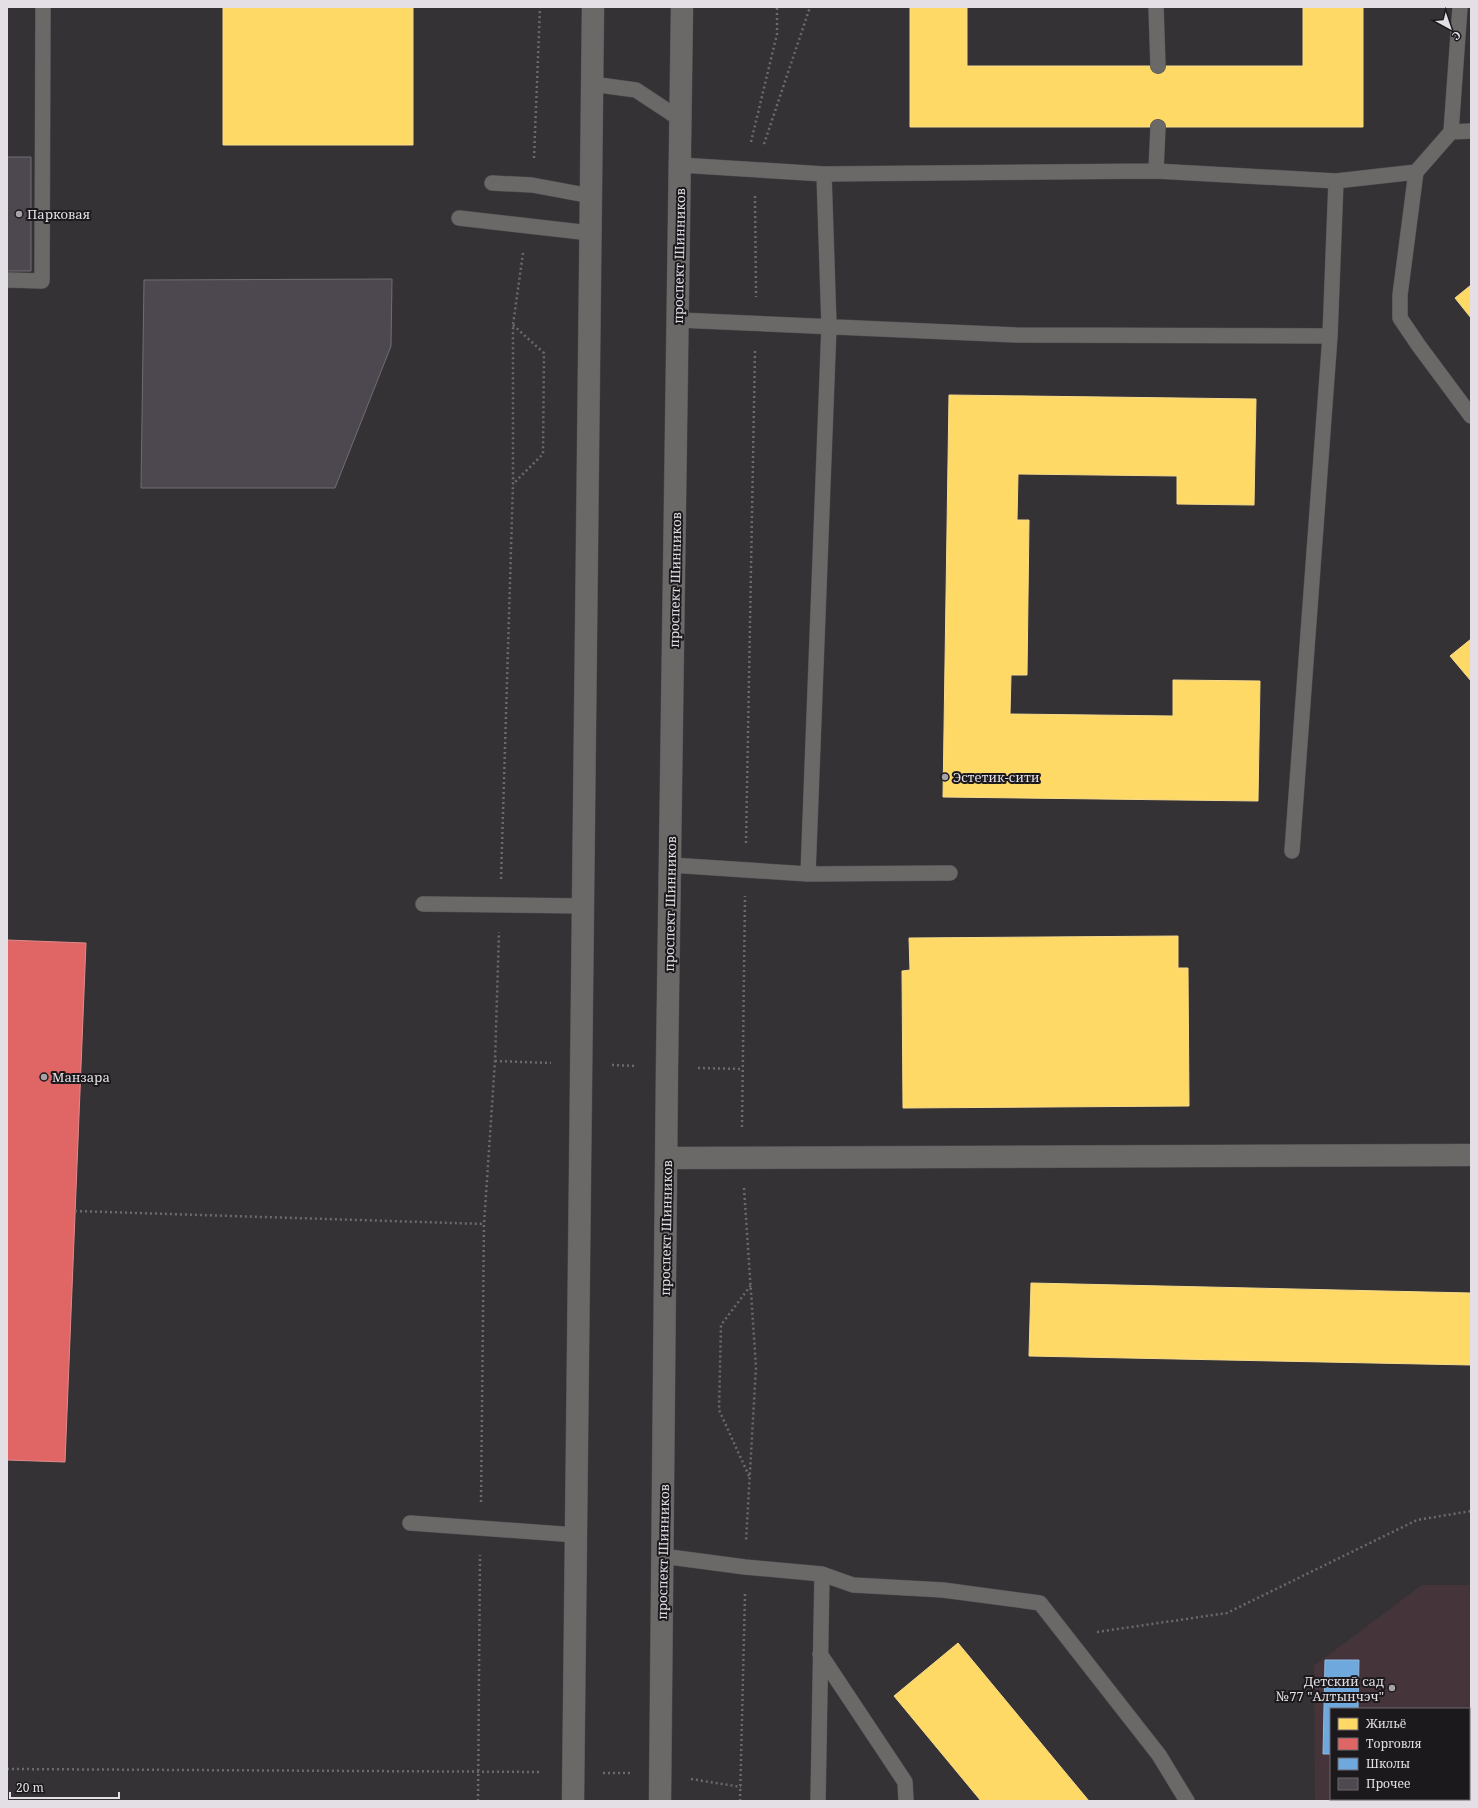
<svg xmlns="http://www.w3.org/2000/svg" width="1478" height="1808" font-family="'Noto Serif',serif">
	<rect width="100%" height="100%" fill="#353236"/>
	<path fill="#453439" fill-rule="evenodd" d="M1422,1585h49v216h-156l-1,-135zM1331,1709h138v90h-138z"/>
	<path fill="#ffd966" stroke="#f7db8c" d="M223,7h190v138h-190z
		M910,7h57v59h336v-59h60v120h-453z
		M1471,285v33l-16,-20z
		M949,395l307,4 -2,106 -77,-1v-28l-159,-2 -1,46h12l-2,155h-16l-1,39 163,2v-36l87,1 -2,120 -315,-4z
		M1471,639v42l-21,-25z
		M1178,936v32h10l1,138 -286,2 -1,-137 8,-1 -1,-32z
		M1031,1283l440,10v72l-442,-9z
		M958,1643l131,158h-108l-87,-105z"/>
	<path fill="#e06666" stroke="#e18a8c" d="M7,940l79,3 -21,519 -58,-2z"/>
	<path fill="#6fa8dc" stroke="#92b8de" d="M1325,1660h34l-1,49h-27v45h-8z"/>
	<path fill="#4d484f" stroke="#706d71" d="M7,157h24v114h-24z
		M392,279l-1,67 -56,142h-194l3,-208z"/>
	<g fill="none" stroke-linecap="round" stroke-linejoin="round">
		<g stroke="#514f51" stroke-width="16">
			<path id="service" d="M1156,7l2,59
				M1460,7l-9,125 -35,40 -16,123v23l19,28 52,70
				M592,84l44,6 44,29
				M1451,132l20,-1
				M680,165l144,9 332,-3 180,10 80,-9
				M1156,171l2,-44
				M492,183l40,2 59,11
				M459,218l131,15
				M7,280l35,1 1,-274
				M678,320l338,15 314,1
				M1292,851l38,-515 6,-155
				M671,865l137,9 142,-1
				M808,874l21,-548 -5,-152
				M423,904l160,2
				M410,1523l166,12
				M662,1556l83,11 77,7 31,11 90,5 97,13 119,152 28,46
				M820,1654l85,128 1,19
				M818,1801l4,-227"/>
		</g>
		<g stroke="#514f51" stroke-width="23">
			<path id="minor" d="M667,1158l804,-3
				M573,1801l20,-1794
				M660,1801l7,-734 15,-1060"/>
		</g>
		<path stroke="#6b6a6c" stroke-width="2.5" stroke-dasharray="2 3" stroke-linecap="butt" d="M751,142l26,-108v-27
			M764,144l46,-137
			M534,158l6,-151
			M755,196l1,101
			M513,325l31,28 -1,101 -30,30
			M746,843l9,-493
			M501,879l12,-395v-159l10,-72
			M495,1061l56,2
			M612,1065l25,1
			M698,1068l45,1
			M742,1127l3,-231
			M744,1188l12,179 -10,174
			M75,1211l409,13
			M749,1476l-30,-66 2,-85 30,-40
			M481,1502l3,-278 11,-163 4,-129
			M1097,1632l130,-19 190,-93 54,-9
			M7,1769l535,3
			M603,1773h27
			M691,1779l50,8
			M478,1801l2,-246
			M740,1801l5,-207"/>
		<use href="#service" stroke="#6a6968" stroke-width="15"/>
		<use href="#minor" stroke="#6a6968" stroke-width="22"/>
	</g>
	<g fill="#a6a2a7" stroke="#1c191d" stroke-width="1.5">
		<circle cx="19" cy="214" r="4"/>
		<circle cx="945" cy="777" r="4"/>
		<circle cx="44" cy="1077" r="4"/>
		<circle cx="1392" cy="1688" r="4"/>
	</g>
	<g text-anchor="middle" stroke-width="4" stroke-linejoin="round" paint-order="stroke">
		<g font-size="13" fill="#e3dfe4" stroke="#1c191d" text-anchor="start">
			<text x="27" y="219">Парковая</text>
			<text x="953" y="782">Эстетик-сити</text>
			<text x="52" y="1082">Манзара</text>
			<text x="1384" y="1686" text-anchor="end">Детский сад<tspan x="1384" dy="15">№77 "Алтынчэч"</tspan></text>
		</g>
		<g font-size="13" fill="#e3dfe4" stroke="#1c191d">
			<text transform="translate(679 256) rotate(-89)" y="5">проспект Шинников</text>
			<text transform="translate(675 580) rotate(-89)" y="5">проспект Шинников</text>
			<text transform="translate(670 904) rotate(-89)" y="5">проспект Шинников</text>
			<text transform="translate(666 1228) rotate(-89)" y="5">проспект Шинников</text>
			<text transform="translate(663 1552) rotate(-89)" y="5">проспект Шинников</text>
		</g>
	</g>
	<rect width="1478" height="1808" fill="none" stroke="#e3dfe4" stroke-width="16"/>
	<rect x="1330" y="1708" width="140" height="92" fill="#1c191d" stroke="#6c686d"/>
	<rect x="1338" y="1718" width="20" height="12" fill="#ffd966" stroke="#6c686d"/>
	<text x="1366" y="1728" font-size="12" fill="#e3dfe4">Жильё</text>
	<rect x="1338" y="1738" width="20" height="12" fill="#e06666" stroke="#6c686d"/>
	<text x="1366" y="1748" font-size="12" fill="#e3dfe4">Торговля</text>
	<rect x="1338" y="1758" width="20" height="12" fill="#6fa8dc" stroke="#6c686d"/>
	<text x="1366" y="1768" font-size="12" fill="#e3dfe4">Школы</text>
	<rect x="1338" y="1778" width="20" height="12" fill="#4d484f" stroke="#6c686d"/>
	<text x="1366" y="1788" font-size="12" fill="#e3dfe4">Прочее</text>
	<g transform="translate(1450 28) rotate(140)" stroke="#1c191d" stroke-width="3" paint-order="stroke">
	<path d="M0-3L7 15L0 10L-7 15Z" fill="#e3dfe4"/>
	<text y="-6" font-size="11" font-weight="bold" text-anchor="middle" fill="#e3dfe4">С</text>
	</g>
	<path d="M10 1792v6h109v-6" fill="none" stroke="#e3dfe4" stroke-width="2"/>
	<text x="16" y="1792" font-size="12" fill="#e3dfe4" stroke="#1c191d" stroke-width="3" paint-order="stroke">20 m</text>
</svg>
